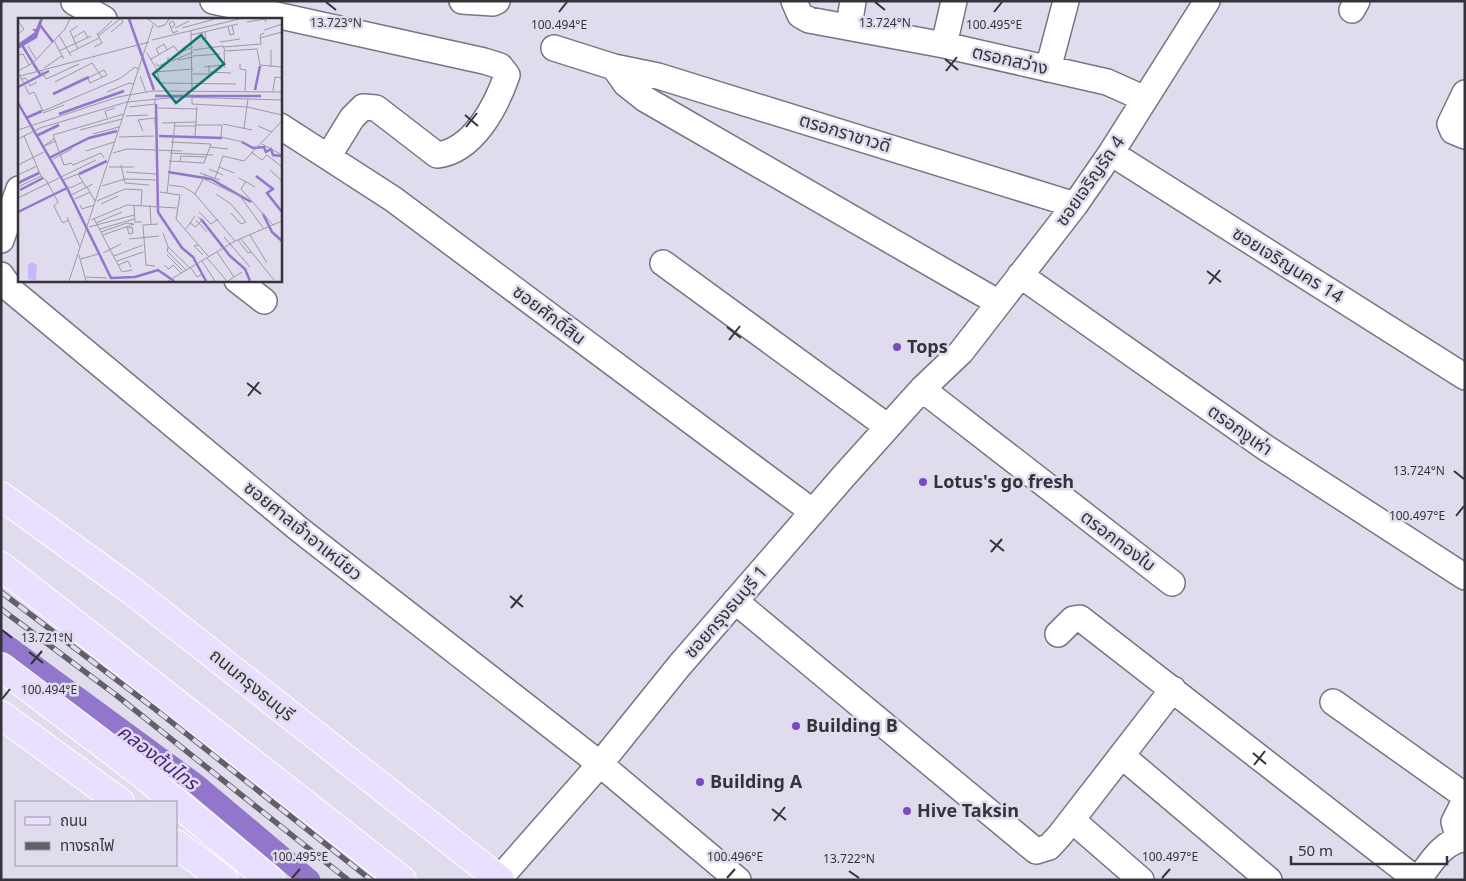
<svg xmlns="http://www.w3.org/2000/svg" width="1466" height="881" font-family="Georgia,'Noto Sans Thai',serif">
	<rect width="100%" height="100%" fill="#e0dbed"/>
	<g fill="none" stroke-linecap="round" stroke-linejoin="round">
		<path stroke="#9276cb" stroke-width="21" d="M1,641l195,143 114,96"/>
		<g stroke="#787484" stroke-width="28">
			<path id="minor" d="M213,1l271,60 16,5 7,9c-11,32 -34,76 -70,80l-61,-47 -13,-1 -11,11 -24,39
				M462,1l31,2 4,-2
				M794,1l6,14 9,5 135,25 163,37 38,17
				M74,2l30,17
				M1352,10l5,-9
				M849,26l4,-25
				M944,45l10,-44
				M554,48l60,19 44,9 417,129
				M614,67l12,17 19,15 354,204
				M1048,69l18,-68
				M1465,93l-15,31 3,7 12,5
				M280,126l113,73 420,313
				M1111,153l354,224
				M1,240l18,-51
				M663,263l225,164
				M1,275l11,16 288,239 300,234 138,116
				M1020,275l246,173 199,129
				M237,280l27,21
				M922,389l250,194
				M735,601l301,250 13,-4 11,-12 113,-146
				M1058,634l15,-15 7,-1 337,262
				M1333,702l128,91 4,6
				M1122,756l147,124
				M1072,820l69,60
				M1459,839l-5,-17 11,-22
				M499,879l101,-115 79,-98 164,-189 79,-88 39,-37 114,-147 36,-52 96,-152
				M1418,880c12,-16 25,-40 47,-41"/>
		</g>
		<g stroke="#fff" stroke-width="30">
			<path id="major" d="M1,496l130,94 369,290
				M1,566l401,314
				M1,667l140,106 129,107
				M1,715l119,87
				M176,844l48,36"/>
		</g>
		<use href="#minor" stroke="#fff" stroke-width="25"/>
		<use href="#major" stroke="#e9e0ff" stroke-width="28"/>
		<g stroke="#625f69" stroke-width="5.5">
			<path id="rail" d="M1,592l154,117 216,171
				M1,609l115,86 232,185"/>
		</g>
		<use href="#rail" stroke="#e0dbed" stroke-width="4" stroke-dasharray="11" stroke-linecap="butt"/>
	</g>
	<path fill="none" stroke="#35333a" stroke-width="2" d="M326,2l10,8M875,2l10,8M559,12l8,-10M994,12l8,-10M945,59l13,11M946,71l11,-14M465,115l13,11M466,127l11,-14M1207,271l14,11M1209,284l11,-14M727,327l14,11M729,340l11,-14M247,383l14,11M248,396l11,-14M1454,471l10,8M1456,516l8,-10M990,540l14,11M991,552l11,-13M510,596l13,11M511,608l11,-13M2,630l10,8M29,652l14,11M31,664l11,-13M2,699l8,-10M1253,753l13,11M1254,765l11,-14M772,809l14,11M774,821l11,-14M849,871l10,7M292,878l8,-9M727,878l8,-9M1162,878l8,-9"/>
	<g fill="#794bc3" stroke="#e0dbed" stroke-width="2">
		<circle cx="897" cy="347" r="5"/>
		<circle cx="923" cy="482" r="5"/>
		<circle cx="796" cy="726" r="5"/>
		<circle cx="700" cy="782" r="5"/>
		<circle cx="907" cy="811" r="5"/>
	</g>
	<g text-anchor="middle" stroke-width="5" stroke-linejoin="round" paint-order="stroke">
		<g font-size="18" fill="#35333a" stroke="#e0dbed">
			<text transform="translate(1010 60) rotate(13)" y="6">ตรอกสว่าง</text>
			<text transform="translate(845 133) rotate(17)" y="6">ตรอกราชาวดี</text>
			<text transform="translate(1090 181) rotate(-55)" y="6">ซอยเจริญรัถ 4</text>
			<text transform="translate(1288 265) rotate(32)" y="6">ซอยเจริญนคร 14</text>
			<text transform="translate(549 315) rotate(37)" y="6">ซอยศักดิ์สิน</text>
			<text transform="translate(1240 430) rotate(35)" y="6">ตรอกงูเห่า</text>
			<text transform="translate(303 531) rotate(39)" y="6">ซอยศาลเจ้าอาเหนียว</text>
			<text transform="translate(1118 541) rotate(37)" y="6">ตรอกทองใบ</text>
			<text transform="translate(726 612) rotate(-49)" y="6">ซอยกรุงธนบุรี 1</text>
			<text transform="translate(252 685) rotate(39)" y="6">ถนนกรุงธนบุรี</text>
		</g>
		<g font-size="18" font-weight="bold" fill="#35333a" stroke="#e0dbed" text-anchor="start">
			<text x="907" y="353">Tops</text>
			<text x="933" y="488">Lotus's go fresh</text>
			<text x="806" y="732">Building B</text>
			<text x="710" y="788">Building A</text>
			<text x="917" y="817">Hive Taksin</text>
		</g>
		<g font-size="19" font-style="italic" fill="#4c2186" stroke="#e0dbed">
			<text transform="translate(158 757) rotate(37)" y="7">คลองต้นไทร</text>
		</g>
	</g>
	<g transform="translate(18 18)">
		<rect width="264" height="264" fill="#e0dbed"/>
		<path d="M14,244l5,3 -1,16 -8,-2v-14z" fill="#cab5fc"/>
		<path d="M22,1h3l-6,19 -19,11v-5l17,-12 -3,-3h4z" fill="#9276cb"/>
		<path fill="none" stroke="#9276cb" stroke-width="2.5" d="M111,1l25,71M22,7l13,17M4,27l19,31M0,69l31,-16M237,72l5,-24M35,76l36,-17M137,78h106M0,85l49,85 44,90 24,-1 23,-7 16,11M138,86l2,108 24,36 11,9 13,24M41,96l65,-23M8,100l16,-7M18,118l23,-11M141,118l63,2M224,124l11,6 11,-1 2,5 5,-3 2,6 9,1M31,140l40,-20 28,-7M150,154l43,7 40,23M61,156l28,-13M238,158l17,13 -6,4 15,19M0,165l21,-10M2,172l23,-12M0,194l49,-24M245,196l9,18 10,9M183,201l29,37 15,13 5,12"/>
		<path fill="none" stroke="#9c98a5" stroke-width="1" d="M130,1l10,8 7,-2 4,-6M0,3l6,8 -6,5M229,4l18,-3 1,3M60,8l-8,5 8,18M210,8l2,9 4,-1 -2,-9M153,10l4,-3 -2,-4 -4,2 4,10 5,-2M157,10l14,-7M164,10l33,-9M246,12l18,-6M173,13l1,59M93,14l12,-10 -2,-3M184,14l1,8 3,-1 -1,-7M80,16l14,-13M41,17l12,21M173,17l47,-11M80,18l22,-17M55,20l11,-7 4,7M242,20l22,-6M134,22l87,-21M36,23l10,18M202,24l20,-3M10,28l8,13M76,29l8,-4 -5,-10M205,29l38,-3 -1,-9 4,-2M175,32l30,-4 2,5 32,-2 3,16 22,2M253,32v17M41,33l32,-15M206,33l1,17M51,35l30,-15M129,35l9,15 4,15 76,1M141,36l-3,-5 8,-5 3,6M0,37l5,-1 6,11M175,38l27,-2M133,41l23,-13 5,7 14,-6M160,42l15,-3M154,43l21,-9M138,45l2,3 10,-4v-5M222,46v5l6,1 -1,21M186,49l19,-2M26,50l18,-12M23,52l5,9 33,-15M86,52l3,5 -17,8 -2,-5zM0,53l15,-8 32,-34 5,-10M0,54l11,22 5,-2 9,19 78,-33 14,-11 3,2M137,54l38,-3M192,54l21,1M175,56h16v-9M2,58l129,-34M122,58l6,16M4,61l4,-1 4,8 7,-4M37,64l37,-19 10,14M255,73l2,-14 7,1M89,74l22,-9 5,1M174,79v7l55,3 35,8M111,89l26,-3v-6M140,90l39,1M25,95l21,-8M108,98l22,-1M89,100l-2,-7 10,-3M144,105l35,-1M205,106l29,6M178,107h26l-1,12 22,5M157,108h21M240,108l14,6M226,110l4,-29M0,112l100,-33 34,-6 130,1M62,112l42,-11M125,113l-5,-11 17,-2v7M75,116l26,-7M6,118l17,40 5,4 12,22 -4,4 7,14 2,3 5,-3M101,119l35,-1M177,119l2,-30M37,120l-11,8 12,-5M0,121l22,-11 87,-26 52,-5 103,3M244,126l20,11M192,129l18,2M68,133l28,-9M233,134l11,8 5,-5 15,12M95,135l14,-4 55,2M152,135l43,2M35,141l19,-10M151,143l35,2 7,-19 -40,-2M162,144l1,-6 25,1M0,147l26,-13M55,147l-2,-2 -7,2 -11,-30 71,-21M55,147l28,-12 3,5M103,147l4,18 24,2M91,149h25M201,149l15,6M191,151l14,6M252,152l12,11M108,154l30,2M182,155l20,7M0,157l19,-9M197,160l8,-22 21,5 38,-40M221,160l16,9M186,161l36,17 24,33M45,162l15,-6 8,13M228,163l-5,8 32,36M151,167l15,2 11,7 40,47M50,168l2,2 13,-6M84,168l23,-7 31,1M0,169l23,-11M69,169l8,14M142,174l20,3 -4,24 33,38M149,175l8,-71M177,176l11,-20M198,176l15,10 15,18 -5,2 -10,-11M53,177l22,-11M0,180l78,-38M57,181l15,-7M79,183l28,-12 17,1 -1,15M83,186l17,-8M62,187l2,4 12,-4M116,187l1,17h7M132,187l1,19M181,194l12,12 7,-5M49,199l13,30M76,201l28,53 10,-2M73,202l36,-15 50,3M178,202l11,12M78,205l26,-11M172,205l6,4 6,-7 -4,-3M71,209l45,-12M109,209l2,7 4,-1 -1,-6 -4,1M82,211l34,-10M168,211l9,-13M83,214l26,-9 7,1M145,215l5,14 22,21M85,217l31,-11M232,217l17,28M206,219l26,30M111,221l30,-3M223,221l33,41M220,222l10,13 3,-1M180,227l-4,1 9,9M150,229l-1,4 19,19M199,234l17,25M85,235l18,-9M61,237l7,26M149,237l17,17M96,238l29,-11M189,240l20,23M63,241l17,-5M99,243l26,-9M184,243l13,20M100,247l10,-4 3,6M146,247l5,4 4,-4 8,8M137,248l-9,-1 -3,-40 15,-1M173,250l6,9 4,-2M68,259l21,1M51,263l84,-256M150,263l67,-40 47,-20M210,263l14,-9"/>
		<path fill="#0f766e" fill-opacity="0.15" stroke="#0f766e" stroke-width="2.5" d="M183,17l23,29 -48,39 -23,-29z"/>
		<rect width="264" height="264" fill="none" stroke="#35333a" stroke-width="2.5"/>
	</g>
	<g font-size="12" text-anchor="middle" fill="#35333a" stroke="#e0dbed" stroke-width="5" stroke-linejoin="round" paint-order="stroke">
		<text x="336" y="27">13.723°N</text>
		<text x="885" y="27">13.724°N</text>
		<text x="994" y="29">100.495°E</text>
		<text x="559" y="29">100.494°E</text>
		<text x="1419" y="475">13.724°N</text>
		<text x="1417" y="520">100.497°E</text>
		<text x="47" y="642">13.721°N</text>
		<text x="49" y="694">100.494°E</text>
		<text x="300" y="861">100.495°E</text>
		<text x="735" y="861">100.496°E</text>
		<text x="1170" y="861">100.497°E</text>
		<text x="849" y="863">13.722°N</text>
	</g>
	<rect width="1466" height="881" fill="none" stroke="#35333a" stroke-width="5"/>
	<rect x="15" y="801" width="162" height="65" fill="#e0dbed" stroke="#9c98a5"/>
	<rect x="25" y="817" width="25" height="8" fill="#e9e0ff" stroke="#9c98a5"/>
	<text x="60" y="826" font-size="15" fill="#35333a">ถนน</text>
	<rect x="25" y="842" width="25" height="8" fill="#625f69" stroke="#9c98a5"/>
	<text x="60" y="851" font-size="15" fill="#35333a">ทางรถไฟ</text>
	<path d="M1291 856v8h156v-8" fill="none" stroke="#35333a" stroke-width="2.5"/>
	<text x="1298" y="856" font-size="15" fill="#35333a" stroke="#e0dbed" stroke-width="4" paint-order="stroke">50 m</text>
</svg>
